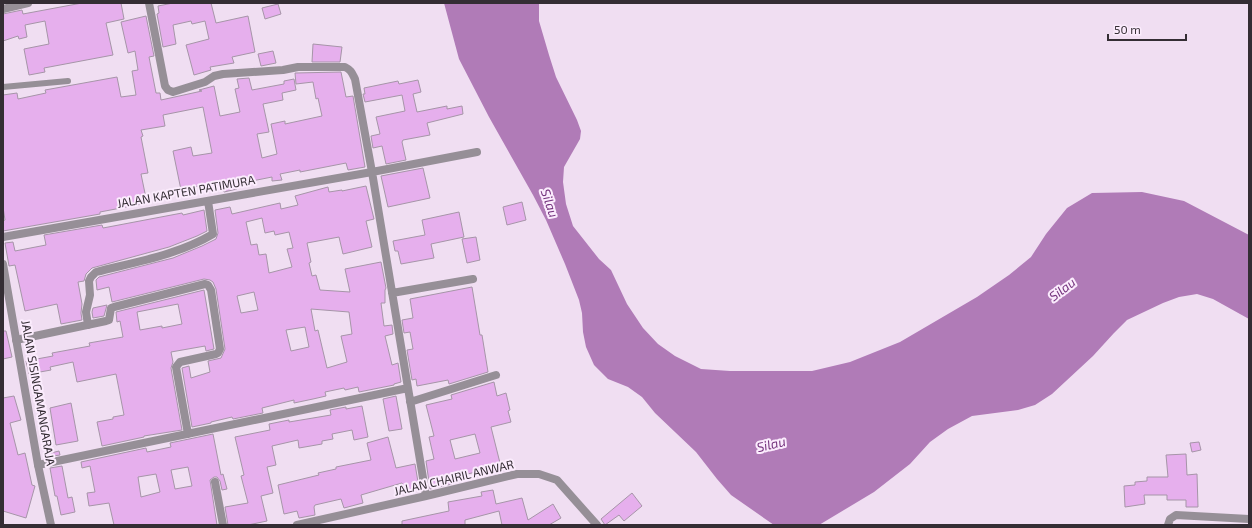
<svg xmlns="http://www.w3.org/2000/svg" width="1252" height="528" font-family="'Exo 2',sans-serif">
	<rect width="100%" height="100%" fill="#f0def2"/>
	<path fill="#b07bb7" d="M444,3h95v18l10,34 7,22 21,43 4,11 -1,8 -16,28 -1,15 3,22 7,22 26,33 12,11 16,34 16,24 15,16 17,12 26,13 29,2h82l38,-9 50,-20 77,-45 32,-22 22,-18 15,-23 21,-26 25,-15 50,-1 42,9 65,34v84l-36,-20 -16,-5 -18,3 -16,6 -36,17 -13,13 -21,23 -41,38 -17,11 -17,5 -46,6 -24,13 -18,13 -20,22 -36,28 -55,33h-45l-43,-30 -14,-16 -21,-27 -41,-39 -13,-16 -14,-10 -20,-8 -14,-14 -8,-18 -3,-15 -1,-19 -3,-13 -14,-36 -19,-44 -13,-25 -44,-78 -30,-58z"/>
	<path fill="#e6afed" stroke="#a695a8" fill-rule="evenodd" d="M82,3h39l3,16 -18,4 7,32 -69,13 1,4 -16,3 -5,-26 25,-5 -4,-23 -20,4 2,12 -8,2 -1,-3 -15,5v-27l19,-4 1,4z
		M173,3h38l5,20 32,-7 7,36 -23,5 2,6 -24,4 1,3 -17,5 -8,-30 23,-6 -4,-18 -13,3 -1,-3 -18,4 3,19 -13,3 -6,-33 2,-1 -1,-7z
		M278,4l3,10 -16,5 -3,-11z
		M146,16l8,40 -5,1 7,36h4l1,7 41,-9 -3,-1 15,-4 6,30 20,-4 -5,-23 4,-1 -2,-9 12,-1 3,12 32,-6v-3l10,-2 2,11 -14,3 1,7 -20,4 6,28 -12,2 5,24 15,-4 -6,-30 14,-3v3l37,-8 -4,-18 -2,1 -3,-17 -17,2 -1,-11 46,-1 5,25 7,-1 12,71 -17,3 -2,-7 -46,9v-2l-20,4 2,6 -10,1v-4l-25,5 -11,3 1,4 -13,3 -1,-6 -19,3 -1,-4 -22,5 -8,-39 18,-4 2,9 19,-3 -9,-46 -40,8 2,11 -24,4 2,6 -2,1 7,36 -7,1 6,29 -47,9v2l-97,17v-10l2,-1 -2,-13v-112l14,-2 1,6 28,-6 -1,-3 72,-13 4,20 15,-2 -4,-24 6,-1 -3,-19 -7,2 -7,-31z
		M313,44l29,3 -2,15h-28z
		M273,51l3,12 -15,3 -3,-12z
		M418,80l3,12 -8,2 4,18 30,-6v3l15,-3 1,8 -36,9 3,12 -27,5 -1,2 4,18 -20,4 -4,-18 -9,2 -2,-12 9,-2 -4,-17 29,-6 -3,-16 -37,7 -2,-8h2l-1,-6 34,-7 1,3z
		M423,168l7,30 -42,9 -7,-31z
		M366,186l8,33 -8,2 6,26 -29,7 -4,-17 -32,6 4,19 -2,1 3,13 4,-1 4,15 30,2 -5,-23 36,-7 5,26 -1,2v13h-4l3,23 8,-1 1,9 -8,2 7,29 6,-2 3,19 -7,2v1l-35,7 -1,-5 -13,3 -1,-2 -19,4 1,4 -13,3 -19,4v-3l-32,8 1,5 -30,6 -1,-2 -21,5v1l-19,4 -10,-59 7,-2 2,12 19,-6 -2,-11 13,-3 4,-9 -9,-60 -3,-7 -3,-2 -6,-1 -92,23 -3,-15 -12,3 -1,-10 3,-3 74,-19 29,-12 14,-7 2,-6 -3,-23 15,-3 2,7 48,-11 1,6 17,-4 -3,-9 33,-9 1,5 13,-2v1zM262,218l3,15 9,-2 1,4 14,-3 4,16 -6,1 5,18 -23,6 -3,-19 -7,1 -2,-11 -6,1 -5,-23zM254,292l4,18 -17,3 -4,-17zM311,309l38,3 3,22 -11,2 6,26 -20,6 -9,-38 -3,1zM305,327l4,20 -18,4 -5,-21z
		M522,202l4,18 -19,5 -4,-18z
		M204,210l3,21 -10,5 -28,11 -77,21 -6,6 -2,7 -6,1 4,22 -1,9 1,7 -21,4 -4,-20 -32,7 -10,-46 -6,1 -4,-23 8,-1 2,9 31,-6 -2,-10 58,-10 1,3 79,-15 1,2z
		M459,212l5,25 -33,7 3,14 -33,6 -3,-13h-3l-2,-10 32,-6 -3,-15z
		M476,237l4,23 -13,3 -5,-24z
		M472,287l8,48h2l6,37 -39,12 -1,-4 -31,6 -1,-7 -4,1 -5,-30 6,-1 -3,-17 -6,1 -2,-13 11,-2 -3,-19z
		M204,290l10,59 -8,2 -1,-5 -34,6 2,10 -2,6 11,62 -38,6v1l-42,9 -5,-24 16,-3v-2l11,-2 -8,-41 -39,8 -4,-20 -23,5 1,3 -22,4 -3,-13 27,-5 -1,-3 38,-7 -1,-3 34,-6 -3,-16 -3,1 -1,-10zM178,304l4,20 -20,4v-2l-22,4 -3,-18z
		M107,305l-3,11 -11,2 -1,-6 1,-4z
		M3,331h3l6,26 -9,2z
		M494,382l3,14 9,-3 4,17 -2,1 3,11 -20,5 9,36 -21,6 1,2 -29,7 1,6 -22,5 -4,-28 8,-2 -5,-22 5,-1 -8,-31 26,-6 -1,-4zM475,434l5,19 -25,6 -5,-19z
		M14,396l7,24 -11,3 8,32 7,-2 7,32 3,1 -9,32 -23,-7v-113z
		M396,396l6,33 -13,2 -6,-32z
		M71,403l7,38 -22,4 -6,-37z
		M362,406l6,31 -14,3 -2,-10 -20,4 1,5 -11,2v3l-23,4 -1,-8 -26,6 4,19 -9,2 6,26 -12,3 6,25 -19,4h-20l-3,-18 23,-4 -7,-27 3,-1 -9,-38 35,-7 -1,-6 20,-4v2l42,-7 -1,-5 16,-3v2z
		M213,434l8,41 2,-1 4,15 -5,1 -2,-9 -3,-4h-3l-4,3 7,45h-103l-5,-22 -20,3 -2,-13 8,-1 -5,-26 -8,2 -1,-6 65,-14 1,4 24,-5 -1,-4zM188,467l4,19 -17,3 -4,-19zM156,474l4,18 -19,5 -3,-20z
		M388,437l8,31 19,-4 4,24 -15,3 -2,-8 -41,12 2,8 -19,5 -3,-9 -26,6 -1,2 1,8 -16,3 -2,-7 -13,3 -6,-29 41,-10 -1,-2 18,-4v-2l35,-7 -4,-17z
		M1199,442l2,8 -9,2 -2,-9z
		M59,451l1,4 -13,2v-3z
		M1186,454l1,21 10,-1 1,33h-12v-7h-19v-5h-23l1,9 -20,3 -1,-21 11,-1v-3l12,-1v-4h21l-2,-22z
		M62,466l6,32 4,-1 3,15 -14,3 -4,-19h-2l-5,-28z
		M493,490l3,14 26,-6 6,22 25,-16 8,14 -12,7h-47l-3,-14 -34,9v5h-63v-4l47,-10 -1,-9 34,-6 -1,-4z
		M632,493l10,13 -18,15 -5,-6 -14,10 -4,-6z"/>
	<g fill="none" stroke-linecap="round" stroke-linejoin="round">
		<path stroke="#968f97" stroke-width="6" d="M3,87l65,-6"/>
		<path stroke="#968f97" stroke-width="8" d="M149,3l16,83 3,4 5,2 32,-10 9,-6 9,-2 60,-4 15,-3h47c6,3 7,6 10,12l17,93 54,324
			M3,9l25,-6
			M3,237l369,-65 105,-20
			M392,293l81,-14
			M88,325l-2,-13 4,-17 -1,-14 2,-4 5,-5c39,-10 82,-17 117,-38l-5,-33
			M16,340l90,-19 3,-1 2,-12 3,-1 91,-23 3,1 3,5 9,59 -2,4 -2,1 -36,8 -4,5 12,67
			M410,402l86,-27
			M38,465l370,-77
			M215,482l8,43
			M297,525l129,-29 91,-22h22l18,6 40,45
			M1168,525l2,-6 6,-4 73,4"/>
		<path stroke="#968f97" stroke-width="8" d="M3,264l35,201 13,60"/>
	</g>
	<g text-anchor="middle" stroke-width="4" stroke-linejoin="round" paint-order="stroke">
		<g font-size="12" fill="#342d34" stroke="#fbecfd">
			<text transform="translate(186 192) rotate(-10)" y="4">JALAN KAPTEN PATIMURA</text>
			<text transform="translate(38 393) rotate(80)" y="4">JALAN SISINGAMANGARAJA</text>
			<text transform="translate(454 478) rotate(-13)" y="4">JALAN CHAIRIL ANWAR</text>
		</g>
		<g font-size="13" font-style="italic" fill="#75347e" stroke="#fbecfd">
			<text transform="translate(550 203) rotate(71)" y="5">Silau</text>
			<text transform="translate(1062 289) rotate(-37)" y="5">Silau</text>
			<text transform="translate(771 444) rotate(-13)" y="5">Silau</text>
		</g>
	</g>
	<rect width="1252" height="528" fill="none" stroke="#342d34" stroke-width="8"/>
	<path d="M1108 34v6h78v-6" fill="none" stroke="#342d34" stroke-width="2"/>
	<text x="1114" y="34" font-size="12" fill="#342d34" stroke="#fbecfd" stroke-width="3" paint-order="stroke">50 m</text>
</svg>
